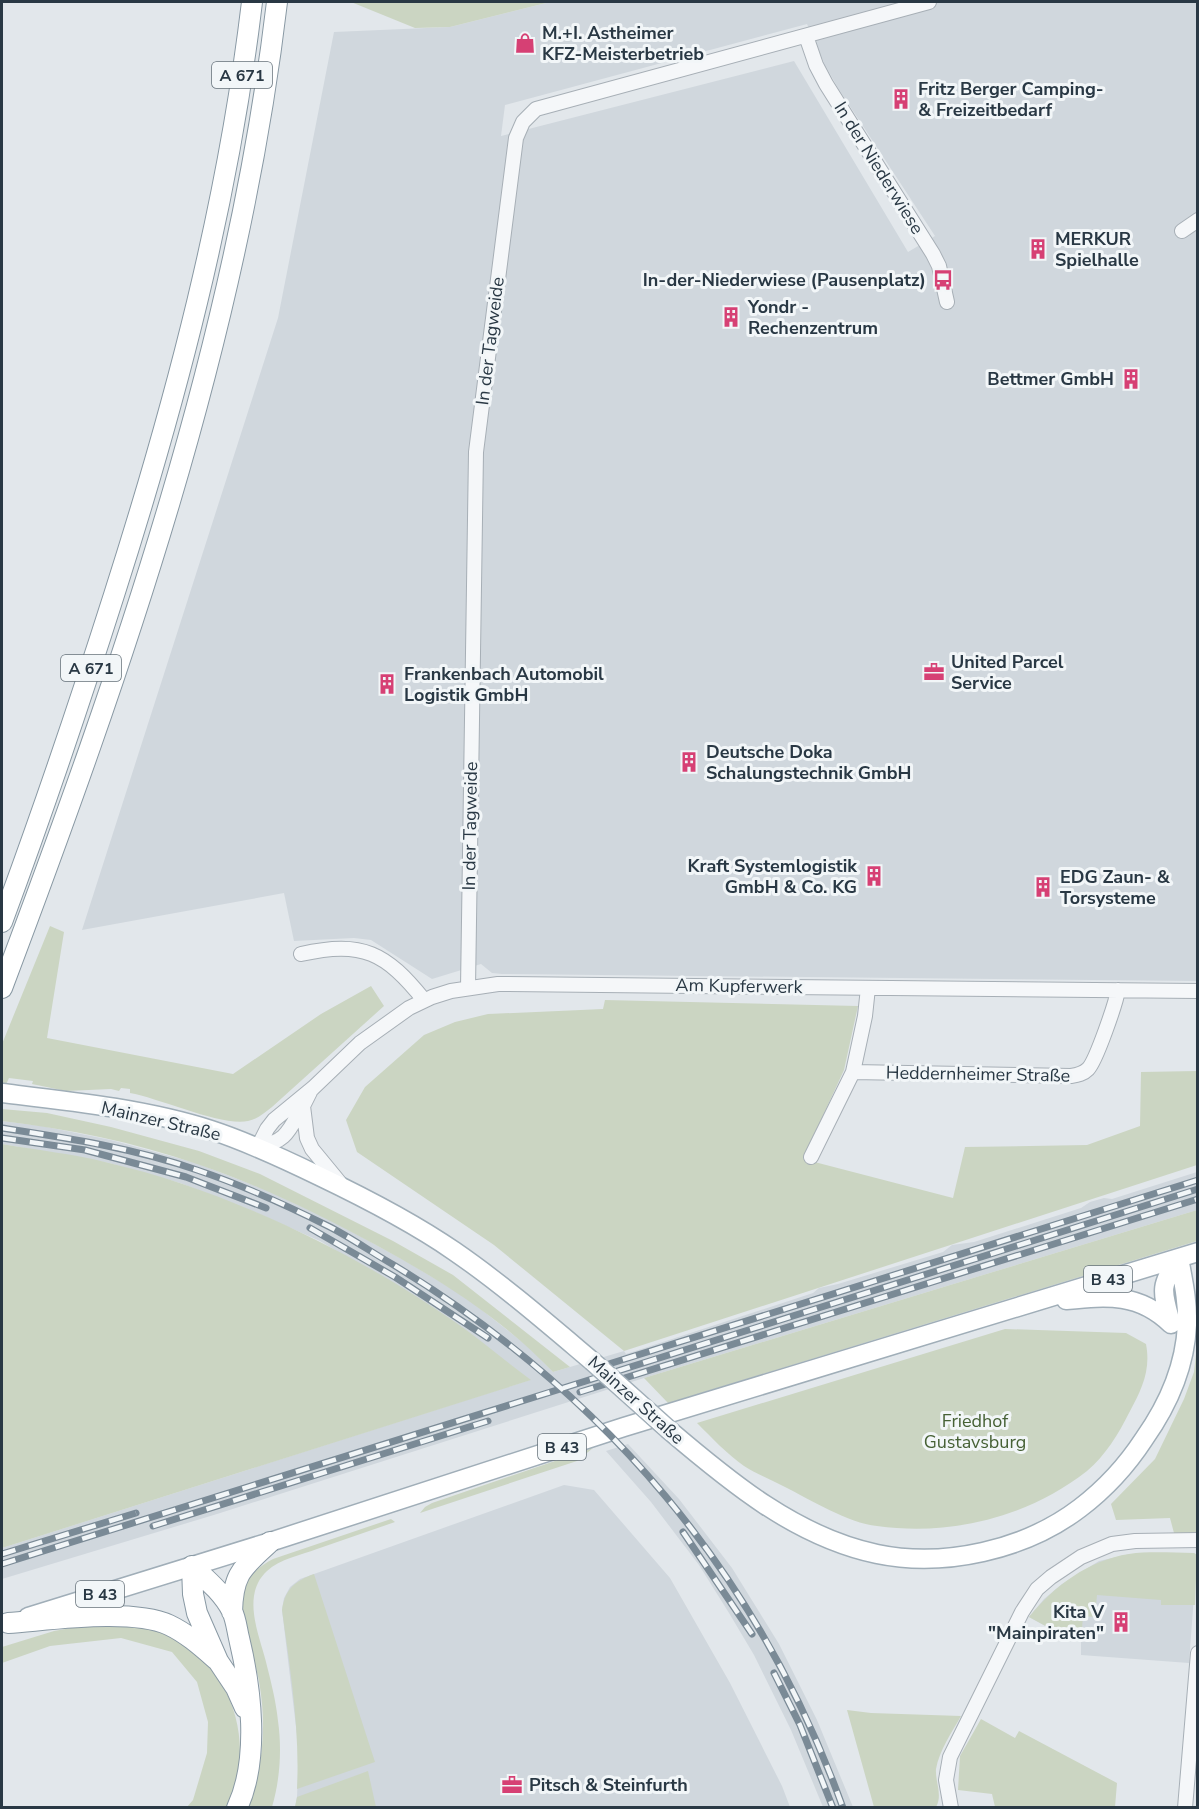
<svg xmlns="http://www.w3.org/2000/svg" width="1199" height="1809" font-family="'Nunito Sans',sans-serif">
	<rect width="100%" height="100%" fill="#e2e7eb"/>
	<path fill="#d0d7dd" fill-rule="evenodd" d="M550,2h647v979l-695,-7 -10,-1 -11,-9 -49,15 -61,-39 -17,-2 -60,3 -10,-48 -202,37 196,-612 56,-286 116,-5zM807,24l18,41 13,23 97,148 -27,16 -114,-191 -293,75 4,-31z
		M2,1121l40,5 69,14 85,23 68,26 67,31 76,42 57,34 66,52 23,24 71,-21 2,3 187,-61 6,-5 19,-4 105,-32 9,-7 22,-3 107,-34 9,-6 14,-4 8,1 85,-27v38l-553,168 -427,136 -215,65v-31l528,-168 -76,-58 -134,-81 -70,-31 -70,-27 -71,-20 -107,-19z
		M628,1444l51,55 53,69 47,76 38,76 36,87h-30l-32,-77 -37,-75 -25,-42 -30,-48 -48,-63 -45,-51z
		M564,1485l30,5 76,88 60,105 52,103 8,21h-495l2,-10 2,-45 -17,-142 2,-12 6,-11 10,-8z
		M1194,1553l3,2 -8,108 -108,-8v-14l-19,-6 -33,-18 15,-18 18,-15 37,-23 31,-7z"/>
	<path fill="#cbd5c2" d="M351,2h199l-100,25 -35,1z
		M50,926l14,6 -17,106 186,36 88,-60 50,-28 13,20 -112,101c-8,6 -14,12 -24,14 -25,6 -89,-23 -118,-28v-4l-9,-1 -2,3 -8,-2 -45,2 -34,-7 1,-3 -24,-3 -7,15v-49z
		M605,1000l253,6 -14,64 -41,89 150,39 12,-51 122,-2 53,-19 1,-54 56,-1v94l-573,186 -130,-106 -137,-93 -11,-32 19,-33 59,-52 31,-13 33,-8 115,-5z
		M2,1109l45,4 64,14 88,24 61,23 133,67 60,34 117,92 -17,5c-50,-53 -113,-92 -177,-127 -58,-31 -116,-60 -179,-81 -63,-22 -129,-35 -195,-43z
		M2,1144c35,6 72,10 107,19 117,27 247,90 346,159 26,18 50,39 76,58l-529,168z
		M1197,1210v31l-529,162 -24,-25z
		M1005,1329l121,4 20,11c5,26 -4,45 -17,69 -10,20 -24,43 -42,58 -60,47 -136,65 -210,55 -29,-3 -66,-26 -92,-39 -14,-7 -28,-13 -41,-21 -17,-12 -32,-28 -47,-43z
		M1197,1345v188h-23l-4,-15 -54,2 -5,-16 44,-45 29,-60 10,-27z
		M593,1448l-16,13 -157,52 5,-6 7,-4z
		M391,1519l4,3c-26,9 -52,18 -78,27 -16,6 -37,10 -50,22 -26,24 -8,63 -1,91 5,20 10,39 12,59 4,28 2,59 -6,86h-23c14,-44 18,-80 10,-126 -5,-28 -22,-60 -16,-89 3,-16 17,-26 30,-33z
		M1194,1553l3,2 -2,50h-34v-5l-64,-5 -2,22 -12,-1 -2,25 -19,-6 -33,-18c25,-31 60,-57 100,-63 21,-3 44,-1 65,-1z
		M314,1574l61,188 -78,27c3,-61 -7,-120 -15,-179 3,-21 13,-29 32,-36z
		M94,1624c16,0 35,-1 51,2 8,2 18,7 26,11 63,32 85,107 57,170h-41l6,-7 14,-47 1,-31 -11,-40 -25,-30 -51,-14 -71,8 -48,17v-16l52,-16z
		M847,1710l24,3 90,3c-9,16 -22,35 -25,53 -1,13 7,26 0,38h-62z
		M981,1719l34,19 4,-7 98,52 -2,24h-120l-3,-13 -34,-4 2,-34z
		M368,1771l8,36h-81l2,-10z"/>
	<g fill="none" stroke-linecap="round" stroke-linejoin="round">
		<g stroke="#a7afb6" stroke-width="16">
			<path id="minor" d="M806,36l10,29 10,19 107,170 6,12 8,36
				M1182,231l16,-11
				M301,954c62,-14 85,-1 123,46
				M468,988l8,-536 40,-314 7,-16 13,-13 393,-107
				M868,988l-3,28 -12,56 218,4c7,-1 12,-2 17,-7 8,-8 28,-66 30,-79
				M310,1092l-7,14 4,32 5,11 28,34
				M258,1147l9,-18 7,-9 39,-32 47,-45 49,-35 23,-11 19,-6 47,-7 700,7
				M258,1147c29,-5 31,-17 45,-41
				M811,1157l42,-85
				M951,1808l-5,-28 4,-23 72,-145 15,-23 14,-12 30,-20 31,-13 23,-3 63,-1
				M1185,1808l13,-155"/>
		</g>
		<g stroke="#a0aeb8" stroke-width="21">
			<path id="major" d="M2,1093c67,8 144,16 209,37 37,12 73,29 108,46 46,22 93,46 135,75 48,33 93,72 138,110
				M1066,1300c42,-4 73,-7 105,24
				M1171,1323c-9,-32 -12,-37 8,-65
				M669,1430c61,52 127,107 208,124 67,14 148,-4 203,-46 25,-19 47,-43 64,-69 24,-34 41,-72 43,-114 1,-23 -4,-45 -8,-67
				M28,1617l242,-75 354,-115 574,-175"/>
		</g>
		<g stroke="#8898a3" stroke-width="22">
			<path id="highway" d="M2,922c40,-108 77,-217 112,-327 62,-194 114,-391 138,-593
				M2,988c120,-318 235,-647 275,-986
				M192,1566c14,13 31,27 40,45 4,8 5,19 7,27 12,50 21,121 -2,170
				M192,1566l1,28 4,19 21,48 18,27 9,20
				M232,1612c1,-40 11,-44 38,-70
				M8,1623c43,-3 123,-15 161,2 19,9 34,23 49,36"/>
		</g>
		<use href="#minor" stroke="#f5f7f9" stroke-width="14"/>
		<use href="#major" stroke="#fff" stroke-width="18"/>
		<use href="#highway" stroke="#fff" stroke-width="20"/>
		<g stroke="#7a8a96" stroke-width="7">
			<path id="rail" d="M2,1128c65,10 132,20 195,42 45,15 89,35 131,56 22,11 43,26 64,38 212,128 367,310 451,544
				M2,1138l83,12 101,27 80,31
				M310,1228l85,49 93,61
				M596,1368l602,-188
				M580,1392l618,-193
				M153,1526l335,-105
				M683,1532l69,102
				M2,1554l134,-41
				M2,1564l1196,-375
				M774,1673l26,52 33,83"/>
		</g>
		<use href="#rail" stroke="#f2f6f8" stroke-width="4.5" stroke-dasharray="14" stroke-linecap="butt"/>
		<g stroke="#a0aeb8" stroke-width="21" stroke-linecap="butt">
			<path id="major-bridge" d="M592,1361l77,69"/>
		</g>
		<use href="#major-bridge" stroke="#fff" stroke-width="18"/>
	</g>
	<defs>
		<g id="shop-bare" transform="scale(1.62)"><path d="M-5-2.5h2.3a2.7 3.5 0 0 1 5.4 0H5L5.5 6h-11ZM-1.5-2.5h3a1.5 2.3 0 0 0-3 0Z" fill="#d64074" stroke="#f2f6f8" stroke-width="2.5" paint-order="stroke"/></g>
		<g id="building-bare" transform="scale(1.62)"><path d="M-4-6H4V6H1V3H-1V6H-4ZM-2.5-4.3h1.7v1.8h-1.7ZM.8-4.3h1.7v1.8H.8ZM-2.5-1h1.7V.8h-1.7ZM.8-1h1.7V.8H.8Z" fill="#d64074" stroke="#f2f6f8" stroke-width="2.5" paint-order="stroke"/></g>
		<g id="bus-bare" transform="scale(1.62)"><path d="M-5-6H5V4H4V6H2V4H-2V6H-4V4H-5ZM-3.5-4V0h7V-4ZM-3.5 1.2v1.5H-2V1.2ZM2 1.2v1.5H3.5V1.2Z" fill="#d64074" stroke="#f2f6f8" stroke-width="2.5" paint-order="stroke"/></g>
		<g id="office-bare" transform="scale(1.62)"><path d="M-6-3h4V-5.5h4V-3h4V5H-6ZM-1-4.5V-3h2v-1.5ZM-6 0V1H6V0Z" fill="#d64074" stroke="#f2f6f8" stroke-width="2.5" paint-order="stroke"/></g>
	</defs>
	<g fill-rule="evenodd">
		<use href="#shop-bare" x="525" y="43"/>
		<use href="#building-bare" x="901" y="99"/>
		<use href="#building-bare" x="1038" y="249"/>
		<use href="#bus-bare" x="943" y="280"/>
		<use href="#building-bare" x="731" y="317"/>
		<use href="#building-bare" x="1131" y="379"/>
		<use href="#office-bare" x="934" y="672"/>
		<use href="#building-bare" x="387" y="684"/>
		<use href="#building-bare" x="689" y="762"/>
		<use href="#building-bare" x="874" y="876"/>
		<use href="#building-bare" x="1043" y="887"/>
		<use href="#building-bare" x="1121" y="1622"/>
		<use href="#office-bare" x="512" y="1785"/>
	</g>
	<g text-anchor="middle" stroke-width="6" stroke-linejoin="round" paint-order="stroke">
		<g fill="#f2f6f8" stroke="#65717a" stroke-width="1.5">
			<rect x="212" y="62" width="60" height="26" rx="4.5"/>
			<rect x="61" y="655" width="60" height="26" rx="4.5"/>
			<rect x="1084" y="1266" width="48" height="26" rx="4.5"/>
			<rect x="538" y="1434" width="48" height="26" rx="4.5"/>
			<rect x="76" y="1581" width="48" height="26" rx="4.5"/>
		</g>
		<g font-size="16" font-weight="bold" fill="#293844">
			<text x="242" y="81">A 671</text>
			<text x="91" y="674">A 671</text>
			<text x="1108" y="1285">B 43</text>
			<text x="562" y="1453">B 43</text>
			<text x="100" y="1600">B 43</text>
		</g>
		<g font-size="18" font-weight="bold" fill="#293844" stroke="#f2f6f8" text-anchor="start">
			<text x="542" y="39">M.+I. Astheimer<tspan x="542" dy="21">KFZ-Meisterbetrieb</tspan></text>
			<text x="918" y="95">Fritz Berger Camping-<tspan x="918" dy="21">&amp; Freizeitbedarf</tspan></text>
			<text x="1055" y="245">MERKUR<tspan x="1055" dy="21">Spielhalle</tspan></text>
			<text x="926" y="286" text-anchor="end">In-der-Niederwiese (Pausenplatz)</text>
			<text x="748" y="313">Yondr -<tspan x="748" dy="21">Rechenzentrum</tspan></text>
			<text x="1114" y="385" text-anchor="end">Bettmer GmbH</text>
			<text x="951" y="668">United Parcel<tspan x="951" dy="21">Service</tspan></text>
			<text x="404" y="680">Frankenbach Automobil<tspan x="404" dy="21">Logistik GmbH</tspan></text>
			<text x="706" y="758">Deutsche Doka<tspan x="706" dy="21">Schalungstechnik GmbH</tspan></text>
			<text x="857" y="872" text-anchor="end">Kraft Systemlogistik<tspan x="857" dy="21">GmbH &amp; Co. KG</tspan></text>
			<text x="1060" y="883">EDG Zaun- &amp;<tspan x="1060" dy="21">Torsysteme</tspan></text>
			<text x="1104" y="1618" text-anchor="end">Kita V<tspan x="1104" dy="21">"Mainpiraten"</tspan></text>
			<text x="529" y="1791">Pitsch &amp; Steinfurth</text>
		</g>
		<g font-size="18" fill="#293844" stroke="#f2f6f8">
			<text transform="translate(879 168) rotate(58)" y="6">In der Niederwiese</text>
			<text transform="translate(490 341) rotate(-83)" y="6">In der Tagweide</text>
			<text transform="translate(470 826) rotate(-89)" y="6">In der Tagweide</text>
			<text transform="translate(739 986) rotate(1)" y="6">Am Kupferwerk</text>
			<text transform="translate(978 1074) rotate(1)" y="6">Heddernheimer Straße</text>
			<text transform="translate(161 1121) rotate(13)" y="6">Mainzer Straße</text>
			<text transform="translate(636 1400) rotate(42)" y="6">Mainzer Straße</text>
		</g>
		<g font-size="18" fill="#466135" stroke="#f2f6f8">
			<text x="975" y="1427">Friedhof<tspan x="975" dy="21">Gustavsburg</tspan></text>
		</g>
	</g>
	<rect width="1199" height="1809" fill="none" stroke="#293844" stroke-width="6"/>
</svg>
